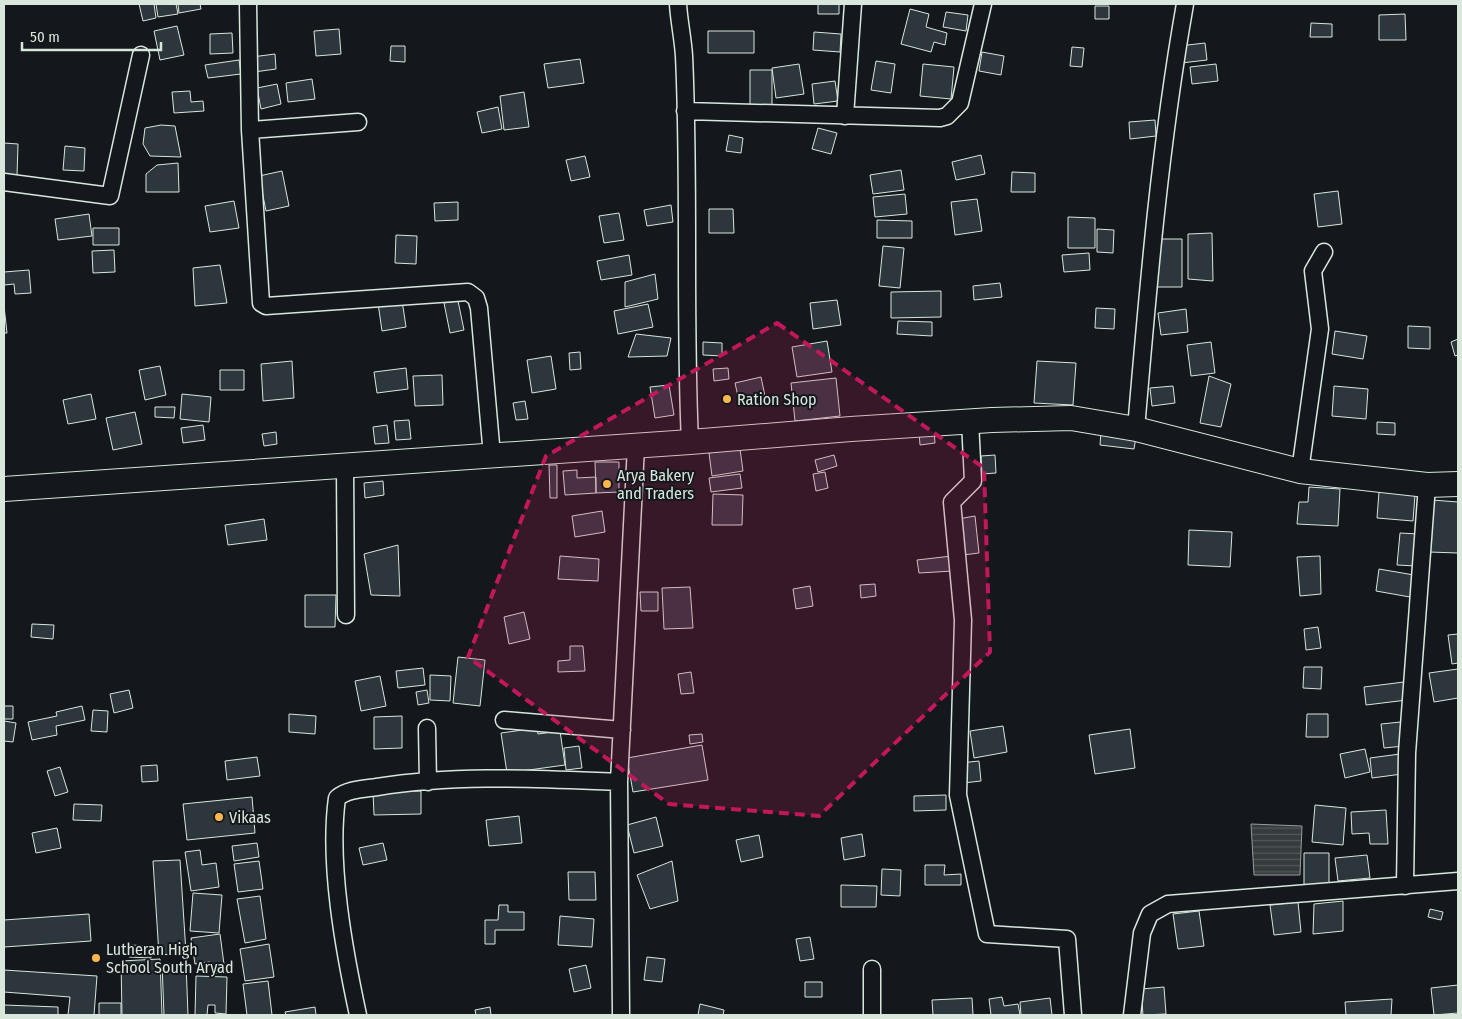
<svg xmlns="http://www.w3.org/2000/svg" width="1462" height="1019" font-family="'Fira Sans Condensed',sans-serif">
	<defs>
		<pattern id="water-rules" width="6" height="5" patternUnits="userSpaceOnUse" patternTransform="scale(1.25)"><rect width="6" height="5" fill="#363b3e"/><path d="M0 2.5h6" fill="none" stroke="#525759"/></pattern>
	</defs>
	<rect width="100%" height="100%" fill="#14181c"/>
	<path fill="url(#water-rules)" stroke="#939e99" d="M1251,824l51,2 -2,49h-46z"/>
	<path fill="#2c363c" stroke="#d8e6dc" d="M139,4h15l2,14 -13,3z
		M156,4h20l2,10 -20,3z
		M178,4h22l1,5 -22,4z
		M818,4h21v10h-21z
		M1095,6h14v13h-14z
		M910,9l19,5 -3,13 21,6 -2,12 -11,-3 -3,10 -30,-8z
		M946,12l22,3 -2,16 -23,-4z
		M1405,14l1,26h-27v-25z
		M1311,23l21,1v13h-22z
		M177,26l7,29 -24,5 -6,-29z
		M339,29l2,25 -25,2 -2,-25z
		M708,31h46v22h-46z
		M814,32l27,2 -1,18 -27,-2z
		M232,33l1,20 -23,1v-20z
		M1205,43l2,17 -26,3 -2,-17z
		M391,46h14v16l-15,-1z
		M1072,47l12,1 -2,19 -12,-1z
		M982,52l22,4 -3,19 -22,-4z
		M275,54l1,15 -22,3 -2,-15z
		M580,59l4,24 -36,5 -4,-24z
		M239,60l2,14 -33,4 -3,-13z
		M876,61l19,3 -4,29 -20,-3z
		M799,64l5,30 -28,4 -4,-30z
		M923,64l31,3 -3,32 -31,-3z
		M1216,64l2,17 -26,3 -2,-17z
		M750,70h22v38h-22z
		M312,79l3,20 -27,3 -2,-19z
		M835,81l3,20 -24,3 -2,-20z
		M277,84l4,20 -20,5 -4,-21z
		M190,91l1,11 12,-1 1,10 -30,2 -2,-21z
		M524,92l5,35 -25,3 -4,-34z
		M498,107l4,22 -20,4 -5,-21z
		M1155,120l1,16 -26,3 -1,-17z
		M161,125l14,1 6,31 -31,-1 -7,-12 2,-16z
		M818,128l19,5 -6,21 -19,-5z
		M729,135l14,3 -2,15 -15,-2z
		M4,143l14,1 -1,32 -13,-1z
		M65,146l20,2 -1,23 -21,-1z
		M981,155l4,19 -29,6 -4,-18z
		M585,156l5,21 -19,4 -5,-21z
		M178,163l1,29h-33v-18l11,-9z
		M901,170l3,20 -31,4 -3,-19z
		M282,171l7,35 -23,5 -7,-35z
		M1012,172l23,1v19h-24z
		M1338,191l4,33 -24,3 -4,-33z
		M905,194l2,20 -32,3 -2,-20z
		M977,199l5,32 -27,4 -4,-33z
		M234,201l5,27 -29,4 -5,-26z
		M458,202v18l-23,1 -1,-18z
		M671,205l2,17 -26,4 -3,-16z
		M709,209h24l1,24h-25z
		M619,213l5,27 -20,3 -5,-27z
		M89,214l3,22 -34,4 -3,-21z
		M1068,217l27,1v30h-27z
		M877,220l35,1v17h-35z
		M93,228h26v17h-26z
		M1097,229l17,1 -1,23 -16,-1z
		M1212,233l1,48 -25,-2v-45z
		M396,235l21,1 -1,28 -21,-1z
		M1157,239h25v48h-25z
		M883,246l21,2 -4,40 -21,-2z
		M114,250l1,22 -22,1 -1,-22z
		M1089,253l1,17 -26,2 -2,-17z
		M629,255l3,20 -31,5 -4,-19z
		M220,265l7,38 -32,3 -2,-38z
		M29,270l2,23 -16,1 -1,-10 -10,1v-13z
		M655,274l3,25 -33,8v-25z
		M1000,283l2,14 -28,3 -1,-14z
		M941,291v26l-50,1v-26z
		M402,300l4,27 -24,4 -4,-28z
		M837,300l4,25 -28,4 -3,-26z
		M458,301l6,29 -14,3 -6,-30z
		M648,304l5,23 -35,7 -4,-23z
		M4,306l3,27h-3z
		M1096,308l19,1 -1,20 -19,-1z
		M1186,309l2,23 -27,3 -3,-22z
		M898,321l34,1v14l-35,-2z
		M1408,326l22,1v22l-22,-1z
		M1335,331l32,5 -4,23 -31,-5z
		M636,334l35,4 -4,18 -39,1z
		M1458,339v16l-3,1 -4,-14z
		M827,341l5,31 -35,5 -5,-30z
		M703,342l19,1v13l-19,-1z
		M1211,342l4,31 -24,3 -4,-31z
		M580,352l1,17 -11,1 -1,-17z
		M551,356l5,33 -24,4 -5,-33z
		M292,361l2,37 -31,3 -2,-37z
		M1037,361l39,2 -3,42 -39,-2z
		M160,366l6,29 -21,5 -6,-30z
		M406,368l2,21 -31,4 -3,-21z
		M728,368l1,11 -15,2 -1,-12z
		M220,370h24v20h-24z
		M442,375l1,30 -28,1 -2,-30z
		M1209,376l22,8 -10,43 -21,-4z
		M761,377l4,19 -26,5 -4,-18z
		M836,378l4,38 -45,5 -4,-38z
		M669,385l5,30 -19,3 -5,-31z
		M1173,386l2,17 -23,3 -2,-18z
		M1334,386l34,3 -2,30 -34,-3z
		M91,394l5,25 -28,5 -5,-24z
		M182,394l29,3 -2,25 -29,-3z
		M525,401l3,18 -12,1 -3,-17z
		M155,407h20l-1,11 -19,-1z
		M135,412l7,32 -29,6 -7,-32z
		M409,420l2,19 -15,1 -2,-19z
		M1377,422l18,1v12l-18,-1z
		M203,425l2,15 -22,3 -2,-15z
		M387,425l2,18 -14,1 -2,-17z
		M934,431l1,12 -15,2 -1,-13z
		M276,432l1,12 -13,2 -2,-12z
		M1101,432l35,5 -2,12 -34,-4z
		M740,449l3,22 -31,5 -3,-23z
		M834,455l3,11 -19,6 -3,-12z
		M995,455l1,18 -14,1 -1,-18z
		M595,462h24v30l-23,1z
		M549,465h8v33h-7z
		M577,470v8l19,-1v16l-31,2 -2,-24z
		M825,472l3,16 -12,3 -3,-17z
		M740,474l2,14 -31,4 -2,-14z
		M383,481l1,14 -19,3 -1,-15z
		M1309,487l31,2 -2,37 -41,-2 2,-22h9z
		M1379,492l36,3 -2,26 -36,-3z
		M713,494l30,1 -1,30h-30z
		M1432,500l26,2v51l-29,-1z
		M602,511l3,21 -30,5 -3,-21z
		M975,516l4,37 -16,2 -5,-36z
		M264,519l3,21 -39,5 -3,-20z
		M1189,530l43,2 -2,35 -42,-2z
		M1400,533l18,1 -2,32 -19,-1z
		M398,545l2,51 -29,-1 -7,-41z
		M560,556l39,3 -1,22 -40,-2z
		M952,556l1,15 -34,2 -2,-13z
		M1320,556l1,38 -21,2 -3,-39z
		M1379,569l35,6 -4,22 -34,-6z
		M875,584l1,12 -15,2 -1,-13z
		M810,586l3,20 -17,3 -3,-20z
		M690,587l3,41 -29,1 -2,-41z
		M640,592h18v19h-17z
		M305,595h31l-1,32h-30z
		M524,612l6,27 -21,5 -5,-27z
		M32,624l22,1 -1,14 -22,-2z
		M1318,627l3,21 -15,2 -2,-21z
		M1458,634v29l-6,1 -4,-29z
		M570,646h13l2,25 -27,1v-11l12,-1z
		M458,657l27,3 -5,46 -27,-3z
		M1304,667h18l-1,22 -18,-1z
		M423,668l2,17 -27,3 -2,-17z
		M1458,669v29l-24,4 -5,-29z
		M691,672l3,21 -13,1 -3,-20z
		M430,675l21,1 -1,25 -20,-1z
		M380,676l6,30 -25,5 -6,-30z
		M1404,682l3,18 -41,5 -2,-18z
		M129,690l4,18 -19,5 -4,-19z
		M427,690l2,13 -11,2 -2,-13z
		M4,706h9v13h-9z
		M82,706l3,14 -29,6 1,9 -25,5 -4,-18 29,-6 -1,-4z
		M93,710l15,1 -1,21 -16,-1z
		M289,714l27,2 -1,18 -26,-2z
		M1307,714h21v23h-22z
		M402,716v32l-28,1v-32z
		M4,721l12,2 -3,19 -9,-1z
		M1401,722l3,24 -20,2 -3,-24z
		M1003,726l4,26 -33,6 -4,-27z
		M537,728l1,6 22,-3 5,34 -58,8 -6,-40z
		M1130,729l5,39 -40,6 -6,-39z
		M702,734l1,8 -13,2 -1,-9z
		M702,745l6,35 -75,12 -6,-34z
		M579,746l3,22 -16,2 -2,-22z
		M1365,749l5,23 -25,6 -5,-24z
		M1400,754l2,20 -30,4 -2,-20z
		M257,757l3,19 -33,4 -2,-19z
		M979,761l2,20 -18,2 -3,-20z
		M157,765l1,16 -16,1 -1,-16z
		M60,767l8,25 -13,4 -8,-25z
		M421,791v23l-47,1 -1,-23z
		M946,795v15l-32,1v-15z
		M252,797l3,36 -68,7 -4,-36z
		M74,804l28,1 -1,16 -28,-1z
		M1315,805l31,3 -3,37 -31,-3z
		M1386,810l2,34h-18l-1,-11 -17,1 -1,-22z
		M519,816l3,27 -33,3 -3,-26z
		M656,817l7,29 -29,7 -7,-28z
		M57,828l4,20 -25,5 -4,-20z
		M862,834l3,22 -21,4 -3,-22z
		M759,835l4,22 -22,5 -5,-22z
		M257,843l2,14 -25,4 -2,-15z
		M383,843l4,17 -24,5 -4,-17z
		M200,850l2,15 14,-2 3,24 -28,4 -6,-39z
		M1304,853h25v32h-25z
		M1367,855l3,23 -32,3 -3,-23z
		M180,860l6,93 -27,2 -6,-94z
		M259,861l4,28 -25,3 -4,-28z
		M672,861l6,40 -28,8 -13,-34z
		M925,865h20l-1,10 17,-1v11h-36z
		M882,869l19,1 -1,26 -19,-1z
		M568,872h27l1,28h-27z
		M841,885l36,1 -1,21h-35z
		M193,893l29,2 -3,38 -29,-2z
		M260,896l6,43 -21,4 -8,-44z
		M1343,901v30l-30,3 1,-30z
		M1298,902l3,30 -27,3 -4,-30z
		M499,905h9v7h16v18h-29v14h-10v-24h13z
		M1430,909l13,3 -2,8 -13,-3z
		M1199,911l5,35 -26,3 -5,-35z
		M89,914l2,27 -87,6v-27z
		M560,916l34,3 -2,28 -34,-2z
		M220,934l5,38 -13,2 -2,-12 -15,2 -4,-26z
		M810,937l4,22 -14,2 -4,-22z
		M269,944l5,33 -29,4 -5,-32z
		M129,945l22,1v12l-22,-1z
		M647,957l18,2 -3,23 -18,-2z
		M160,959l2,56h-40l-1,-54z
		M186,963l2,52h-24l-2,-51z
		M586,965l5,23 -17,4 -5,-23z
		M4,970l93,6 -3,39h-26l2,-18 -66,-5z
		M196,976l31,1 -1,37 -11,-1v-8h-7l-1,10h-12z
		M268,981l4,34h-25l-4,-31z
		M805,982h17v15h-17z
		M1458,985v28l-24,2 -3,-27z
		M1164,987l2,27 -23,1 -2,-26z
		M1002,997l2,9 14,-2 2,11h-29l-2,-16z
		M972,998l1,17h-40l-1,-15z
		M1050,998l2,17h-31l-1,-13z
		M1392,999l-1,16h-45l-1,-13z
		M99,1003h22v12h-22z
		M700,1004l24,6 -1,5h-25z
		M4,1005l54,2v8h-54z
		M315,1007l1,8h-30l-1,-3z
		M490,1007l1,8h-15l-1,-5z"/>
	<g fill="none" stroke-linecap="round" stroke-linejoin="round">
		<g stroke="#d8e6dc" stroke-width="19">
			<path id="minor" d="M248,4l2,126 11,173 5,3 202,-14 8,6 3,10 13,148
				M678,4c1,17 5,35 6,52 6,129 0,258 6,386
				M685,111l255,7 7,-2 13,-13 23,-99
				M845,116l8,-112
				M250,130l108,-8
				M4,182l106,14 31,-141
				M970,421l3,60 -21,21 11,118 -5,175 29,139 80,5 6,76
				M1136,429c12,-142 24,-284 49,-425
				M345,466l1,149
				M1300,471l20,-142 -7,-58 11,-19
				M504,720l118,10
				M427,728l1,54
				M1405,886l2,-133 20,-268
				M358,1015c-14,-65 -30,-152 -21,-217 11,-9 27,-9 40,-11 80,-13 162,-8 242,-5
				M621,1015l-2,-233 17,-336
				M872,1015v-46
				M1132,1015l10,-82 8,-19 18,-10 290,-23"/>
		</g>
		<g stroke="#d8e6dc" stroke-width="26">
			<path id="secondary" d="M4,489l686,-47 161,-13 141,-9 79,-2 65,11 164,42 127,14 31,-1"/>
		</g>
		<use href="#minor" stroke="#14181c" stroke-width="16"/>
		<use href="#secondary" stroke="#14181c" stroke-width="24"/>
	</g>
	<path fill="#c2185b" fill-opacity="0.2" stroke="#c2185b" stroke-width="4" stroke-dasharray="10 6" stroke-linejoin="round" d="M777,323l207,145 6,184 -171,164 -150,-12 -201,-147 78,-201z"/>
	<g fill="#ffb74d" stroke="#14181c" stroke-width="2">
		<circle cx="727" cy="399" r="5"/>
		<circle cx="607" cy="484" r="5"/>
		<circle cx="219" cy="817" r="5"/>
		<circle cx="96" cy="958" r="5"/>
	</g>
	<g text-anchor="middle" stroke-width="4" stroke-linejoin="round" paint-order="stroke">
		<g font-size="16" fill="#d8e6dc" stroke="#14181c" text-anchor="start">
			<text x="737" y="405">Ration Shop</text>
			<text x="617" y="481">Arya Bakery<tspan x="617" dy="18">and Traders</tspan></text>
			<text x="229" y="823">Vikaas</text>
			<text x="106" y="955">Lutheran High<tspan x="106" dy="18">School South Aryad</tspan></text>
		</g>
	</g>
	<rect width="1462" height="1019" fill="none" stroke="#d8e6dc" stroke-width="10"/>
	<path d="M22 42v8h139v-8" fill="none" stroke="#d8e6dc" stroke-width="2.5"/>
	<text x="30" y="42" font-size="15" fill="#d8e6dc" stroke="#14181c" stroke-width="4" paint-order="stroke">50 m</text>
</svg>
